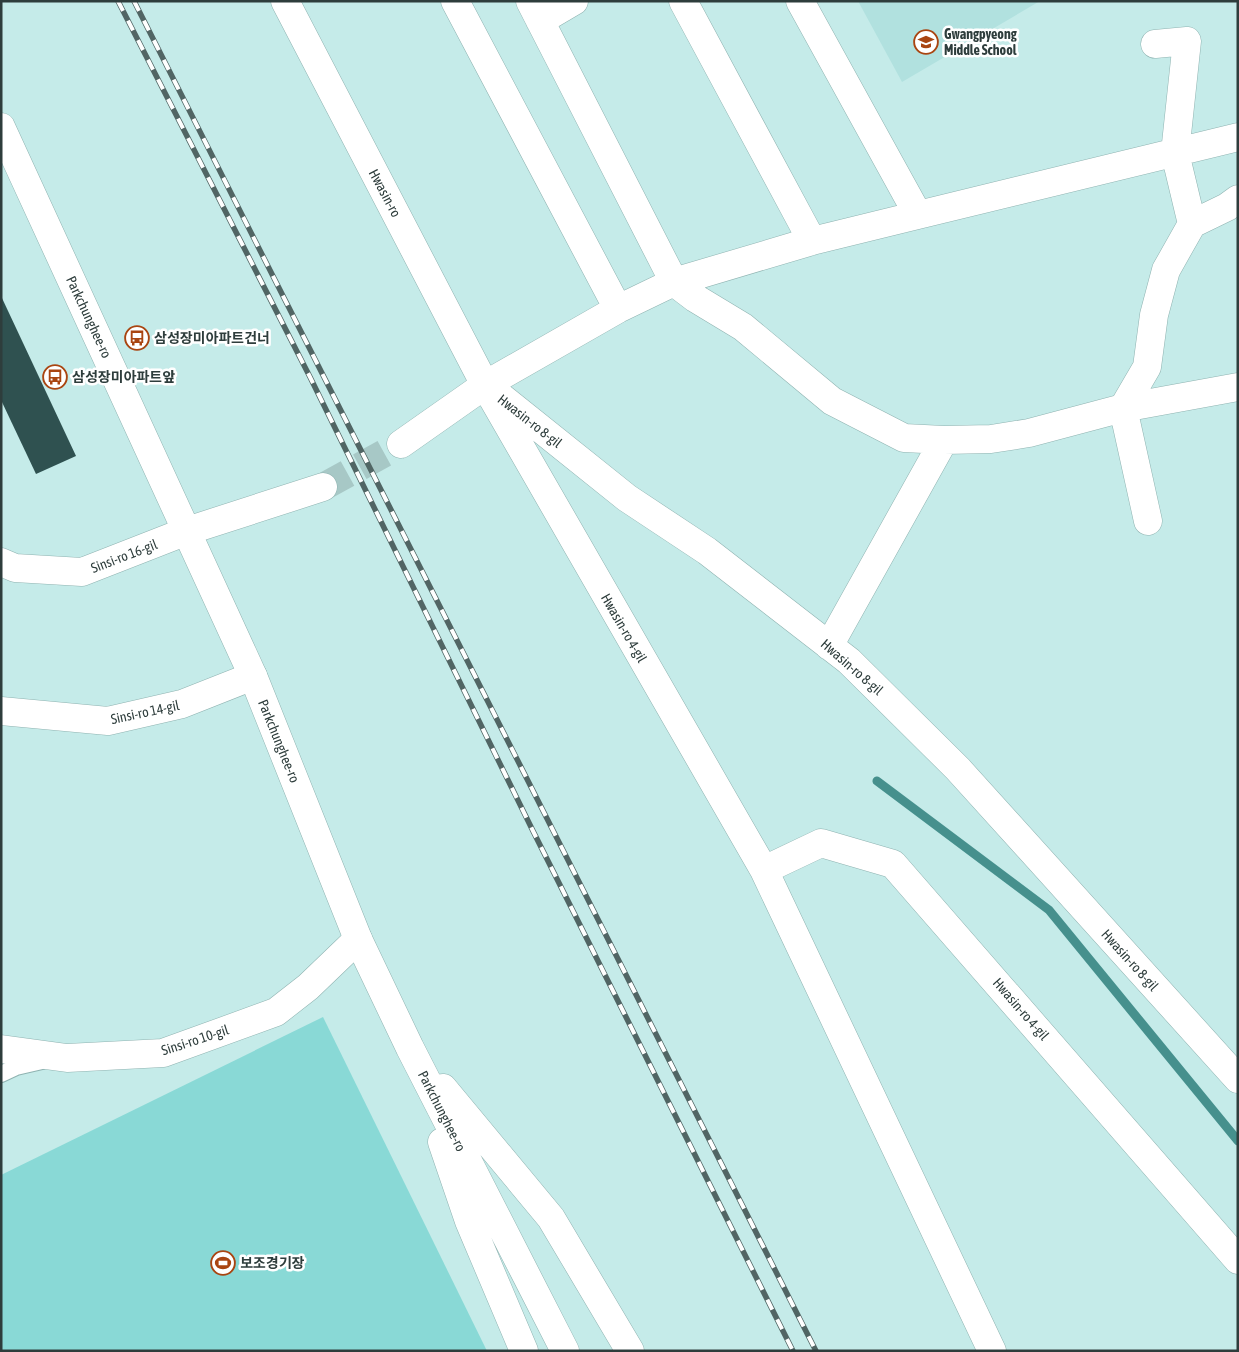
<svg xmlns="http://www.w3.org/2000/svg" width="1239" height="1352" font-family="'Asap Condensed','Noto Sans KR',sans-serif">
	<rect width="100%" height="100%" fill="#c5ebe9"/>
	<path fill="#b1e1df" d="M858,1h182l-138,81z"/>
	<path fill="#89d9d6" d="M323,1017l164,334h-486v-176z"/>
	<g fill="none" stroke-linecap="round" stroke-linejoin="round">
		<path stroke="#46908d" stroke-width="9" d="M877,781l172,129 189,231"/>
	</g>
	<path fill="#2f5150" d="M1,296l75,160 -40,18 -35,-74z"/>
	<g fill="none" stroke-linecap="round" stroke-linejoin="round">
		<path stroke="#a7c8c6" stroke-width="28" stroke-dasharray="28 14" stroke-linecap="butt" d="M323,487l78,-43"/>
		<g stroke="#8fb3b1" stroke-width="18">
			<path id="service" d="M1,1074l15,-7 26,-6"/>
		</g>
		<g stroke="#8fb3b1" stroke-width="29">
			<path id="minor" d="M285,1l200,384 279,485 228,481
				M455,1l163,308
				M530,1l144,281 21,16 48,29 89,74 72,37 40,2 47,-1 38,-6 94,-25 25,113
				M683,1l129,240
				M540,21l34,-20
				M918,215l320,-78
				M1192,224l35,-17 11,-8
				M496,393l131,105 80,53 142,110 109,108 280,310
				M1123,408l24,-41 7,-52 12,-45 26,-46 -17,-71 12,-112 -32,3
				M1123,408l115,-21
				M401,444l84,-59 133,-76 56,-27 138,-41 106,-26 -118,-214
				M1,562l14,6 67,4 105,-41 136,-44
				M829,646l115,-206
				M1,711l107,10 74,-17 71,-28
				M764,870l57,-27 72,21 345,396
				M1,1049l66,9 96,-5 113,-41 32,-25 50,-48"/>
		</g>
		<g stroke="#8fb3b1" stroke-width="29">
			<path id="tertiary" d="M1,127l252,549 105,263 52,109 155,303
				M443,1088l108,130 79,133
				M442,1142l27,79 55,130"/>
		</g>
		<use href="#service" stroke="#fff" stroke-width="16"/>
		<use href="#minor" stroke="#fff" stroke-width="28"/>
		<use href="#tertiary" stroke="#fff" stroke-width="28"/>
		<g stroke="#516564" stroke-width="5.5">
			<path id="rail" d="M118,1l192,376 223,454 260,520
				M134,1l682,1350"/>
		</g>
		<use href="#rail" stroke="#fff" stroke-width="4" stroke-dasharray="11" stroke-linecap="butt"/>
	</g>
	<defs>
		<g id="school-ring" transform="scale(1.25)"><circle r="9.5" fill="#fff" stroke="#a94511" stroke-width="1.5"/><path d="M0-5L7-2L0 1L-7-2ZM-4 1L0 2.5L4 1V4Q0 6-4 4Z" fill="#a94511"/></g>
		<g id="bus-ring" transform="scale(1.25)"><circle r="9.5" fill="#fff" stroke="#a94511" stroke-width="1.5"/><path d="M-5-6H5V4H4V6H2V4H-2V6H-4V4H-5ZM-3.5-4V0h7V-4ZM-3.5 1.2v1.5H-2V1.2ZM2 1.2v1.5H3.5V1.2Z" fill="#a94511"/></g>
		<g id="stadium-ring" transform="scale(1.25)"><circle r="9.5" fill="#fff" stroke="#a94511" stroke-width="1.5"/><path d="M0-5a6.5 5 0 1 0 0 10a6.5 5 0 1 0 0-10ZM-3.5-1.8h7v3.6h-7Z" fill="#a94511"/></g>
	</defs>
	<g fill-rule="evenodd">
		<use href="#school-ring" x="926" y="42"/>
		<use href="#bus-ring" x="137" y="338"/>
		<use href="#bus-ring" x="55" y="377"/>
		<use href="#stadium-ring" x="223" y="1263"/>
	</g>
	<g text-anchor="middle" stroke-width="5" stroke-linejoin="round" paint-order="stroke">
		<g font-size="14" font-weight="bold" fill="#2e3d3c" stroke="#fff" text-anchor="start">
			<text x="944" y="39">Gwangpyeong<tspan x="944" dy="16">Middle School</tspan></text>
			<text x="154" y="343">삼성장미아파트건너</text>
			<text x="72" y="382">삼성장미아파트앞</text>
			<text x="240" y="1268">보조경기장</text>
		</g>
		<g font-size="14" fill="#2e3d3c" stroke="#fff">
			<text transform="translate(385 193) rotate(62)" y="5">Hwasin-ro</text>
			<text transform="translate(89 317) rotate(65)" y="5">Parkchunghee-ro</text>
			<text transform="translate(530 421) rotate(38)" y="5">Hwasin-ro 8-gil</text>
			<text transform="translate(124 556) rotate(-21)" y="5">Sinsi-ro 16-gil</text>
			<text transform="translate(624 628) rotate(60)" y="5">Hwasin-ro 4-gil</text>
			<text transform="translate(852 667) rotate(41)" y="5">Hwasin-ro 8-gil</text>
			<text transform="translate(145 712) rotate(-12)" y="5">Sinsi-ro 14-gil</text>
			<text transform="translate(279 741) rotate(68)" y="5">Parkchunghee-ro</text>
			<text transform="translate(1130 960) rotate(48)" y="5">Hwasin-ro 8-gil</text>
			<text transform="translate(1021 1009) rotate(49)" y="5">Hwasin-ro 4-gil</text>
			<text transform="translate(195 1040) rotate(-18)" y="5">Sinsi-ro 10-gil</text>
			<text transform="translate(442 1111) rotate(63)" y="5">Parkchunghee-ro</text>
		</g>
	</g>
	<rect width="1239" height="1352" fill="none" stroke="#2e3d3c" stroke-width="5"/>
</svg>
